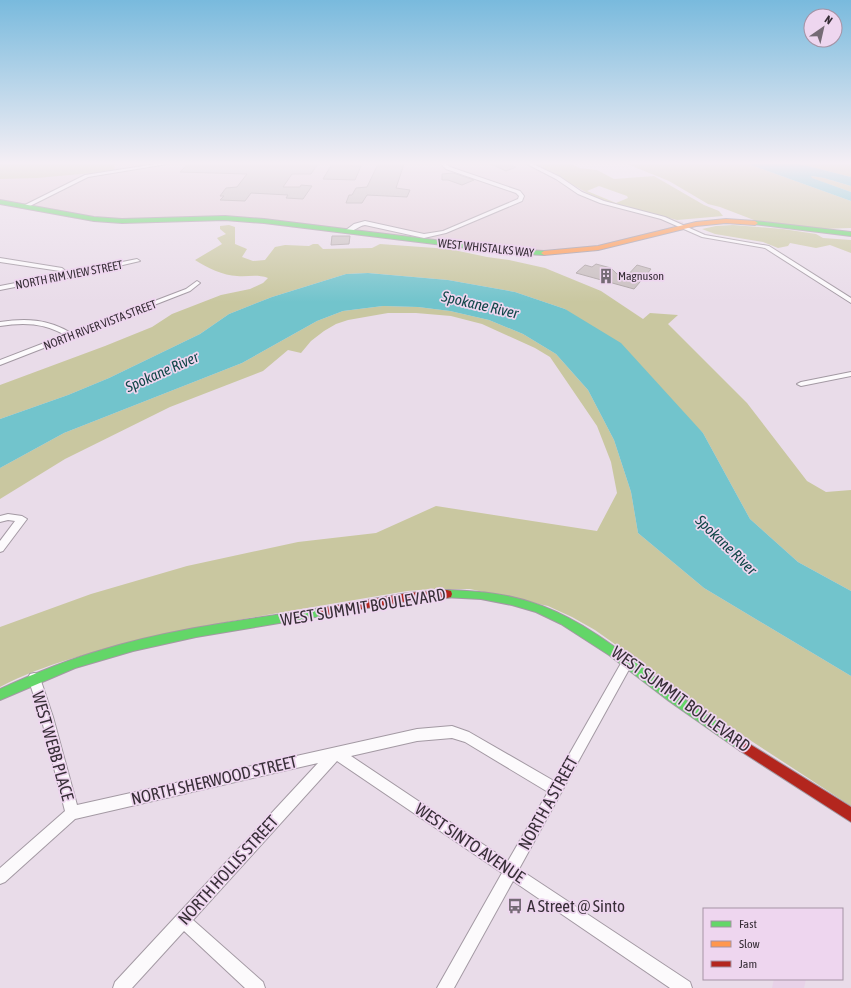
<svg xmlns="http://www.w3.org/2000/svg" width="851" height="988" font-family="'Asap Condensed',sans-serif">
	<rect width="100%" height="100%" fill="#e9dce9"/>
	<path fill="#e8d2e8" d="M774,979h32l-2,9h-32z"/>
	<path fill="#e1cdd7" d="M0,164h534l61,33 36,12 52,13 1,3 -73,20 -73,9 -313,-36 -131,1 -94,-17z"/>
	<path fill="#c9c7a0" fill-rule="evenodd" d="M0,164h115l-1,7 -77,7 -37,1z
		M534,164h39l6,4 18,2 17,9 40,-3 50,29 15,6 4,5 -46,4 -64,-16 -18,-7zM599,186l28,10 1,2 -12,5 -29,-12z
		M627,164h77l12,1 -2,-1h34l103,37v27l-32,1 -65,-9 -34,-13 -12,-3 -39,-23z
		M800,164h51v13z
		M811,176l13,2 27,8v6l-40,-14z
		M229,225l6,2v17l12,5 -5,8 11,4 12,-1 10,-13 10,-2 24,1 4,-2h5l5,5 49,-1 8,-4 69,5 38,8 22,3 36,8 56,23 42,28 7,-6 28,2 -10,9 79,79 60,78 19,11 25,-2v101l-53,-29 -48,-43 -47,-86 -138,-124 -50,-17 -67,-12 -80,-7 -22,1 -74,23 -43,17 -29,20 -91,44 -41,17 -68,24v-34l105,-39 47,-19 20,-13 49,-19 29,-6 13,-6 5,-5c-11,-4 -20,-1 -31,-2 -13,0 -31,-9 -42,-16l27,-16 -5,-6 9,-4 -6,-5v-3z
		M733,225l50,4 33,5 7,4 28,2v13l-21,-8 -14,3 -26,-5 -2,3 -10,2 -15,-6 -48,-8 -13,-5 14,-3z
		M383,306l35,1 32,4 39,9 34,14 33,20 32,36 26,50 17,52 7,41 66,55 147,88v130l-161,-105 -71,-54 -24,-17 -23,-13 -24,-11 -78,-17h-39l-24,2c-86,15 -174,28 -260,48 -47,11 -104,25 -147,48v-60l91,-33 96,-28 111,-24 78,-9 60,-27 161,25 20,-38 -6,-31 -14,-36 -47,-69 -15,-9 -53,-24 -31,-8 -35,-3h-28l-40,7 -12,4 -12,7 -13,10 -10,12 -13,-3 -25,21 -93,36 -105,52 -65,40v-31l64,-35 178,-70 75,-42 26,-10z"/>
	<path fill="#72c4cc" d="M748,164h52l51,13v9l-27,-8 -13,-2 1,2 39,14v9z
		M368,273l80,7 67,12 50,17 56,34 82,90 47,86 48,43 53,29v85l-147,-88 -66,-55 -7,-41 -17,-52 -26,-50 -32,-36 -33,-20 -34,-14 -39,-9 -32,-4 -35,-1 -40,5 -26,10 -75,42 -178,70 -64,35v-49l68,-24 41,-17 91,-44 29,-20 43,-17 74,-23z"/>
	<path fill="#c9bfc0" stroke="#aca2a4" d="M206,164h87l24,1 -6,9h-19l-9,13h17l1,-2 11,1 -9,13 -17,-1 2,-3 -37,-2 -6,8 -25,-1 4,-4h-4l6,-8 11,-1 10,-13 -67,-2 7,-7h17z
		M332,164h9l-1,1 21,1 -6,14 -32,-1z
		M378,164h26l-8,24 14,2 -3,7 -40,-2 -5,8h-16l3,-8h3l4,-7 11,-1z
		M491,164h16l9,3 -10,4z
		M453,173l21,7 -12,5 -14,-5h-6v-6z
		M332,236h18l-1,8 -18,1z
		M596,264l15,4 6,6 9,3 11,-12 14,4 -17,20 -58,-16 9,-8 7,2z"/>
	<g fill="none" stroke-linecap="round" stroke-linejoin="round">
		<g stroke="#a399a3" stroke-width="2">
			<path id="street" d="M156,164h11l-79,13 -62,31 -5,-1 64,-32z
				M441,164h5l4,3 70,24 4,5 -2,5 -76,32 -22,5 -59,-13c-7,1 -13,8 -19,7v-2l8,-6 11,-3 59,13 19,-3 75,-32 1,-3 -3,-3 -70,-24z
				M527,164h6l27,13 22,15 22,9 61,16 40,18 64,11 82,52v5l-86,-55 -63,-11 -41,-18 -61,-16 -22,-9 -22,-15z
				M0,258l62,10 6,5 69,-14 3,2 -73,17 -2,-1 -65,13v-4l62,-12 -2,-3 -60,-9z
				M197,281l3,2 -10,8 -190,74v-5l65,-25c-21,-12 -41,-13 -65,-9v-4c26,-4 48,-3 71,11l115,-44z
				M851,372v4l-50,10 -4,-2 4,-2z
				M8,514l14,2 5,3 -24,32 -3,1v-11l15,-20 -7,-1 -8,2v-6z
				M628,656l4,2 2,3 -2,3 -113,205 171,113 2,6h-22l-157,-107 -59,107h-17l65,-115 -165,-112 -144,159 70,62 2,6h-20l-61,-57 -52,57h-19l2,-6 203,-219 -243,56 -70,63 -5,2v-16l65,-57 -24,-94 -13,-39 2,-4 4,-1 4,1 2,4 13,39 24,88 340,-76 35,-3 17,6 85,49 70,-123zM452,738l13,4 83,50 -40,69 -157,-105 66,-15z"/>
		</g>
		<g stroke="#a399a3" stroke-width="2">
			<path id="fast" d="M0,200l94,17 28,2 103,-3 39,3 244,30 36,2 3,2 -3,2 -36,-2 -244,-30 -39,-3 -103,3 -28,-2 -94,-17z
				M755,221l96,11v4l-98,-12 -1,-1z
				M447,590c33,1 64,4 95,16 47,18 86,51 125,80 26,20 53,38 80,56l2,4 -2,4 -4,2 -4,-2 -70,-49 -60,-46 -48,-31 -25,-12 -24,-7 -31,-6 -38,-2 -1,-3 1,-3z
				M321,608l4,1 1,3 -1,3 -4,1 -125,21 -63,14 -58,17 -75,32v-11c33,-15 67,-29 102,-39 71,-22 146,-30 219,-42z"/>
		</g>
		<g stroke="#a399a3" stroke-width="2">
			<path id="slow" d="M726,219l29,2 3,2 -3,2 -29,-2 -30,3 -98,24 -54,5 -3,-2 3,-2 54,-5 98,-24z"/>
		</g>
		<g stroke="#a399a3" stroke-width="2">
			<path id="jam" d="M447,590l4,1 1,3 -1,3 -4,1 -39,3 -87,15 -4,-1 -1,-3 1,-3 4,-1 87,-15z
				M743,740l108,67v15l-112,-72 -2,-4 2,-4z"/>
		</g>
		<use href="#street" fill="#fcfafc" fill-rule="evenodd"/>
		<use href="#fast" fill="#63d668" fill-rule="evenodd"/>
		<use href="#slow" fill="#ff974d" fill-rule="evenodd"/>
		<use href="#jam" fill="#b3261e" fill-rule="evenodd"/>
	</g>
	<linearGradient id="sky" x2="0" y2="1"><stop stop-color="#79badd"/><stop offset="0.54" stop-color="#f5eff5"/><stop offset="1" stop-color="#f5eff5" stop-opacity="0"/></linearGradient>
	<rect width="851" height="302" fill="url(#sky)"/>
	<defs>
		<g id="building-bare" transform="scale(1.2)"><path d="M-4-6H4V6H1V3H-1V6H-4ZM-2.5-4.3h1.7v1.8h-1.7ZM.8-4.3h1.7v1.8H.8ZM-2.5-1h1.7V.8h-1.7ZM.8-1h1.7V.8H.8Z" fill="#756b75" stroke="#eed6ef" stroke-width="2.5" paint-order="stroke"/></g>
		<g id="bus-bare" transform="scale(1.2)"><path d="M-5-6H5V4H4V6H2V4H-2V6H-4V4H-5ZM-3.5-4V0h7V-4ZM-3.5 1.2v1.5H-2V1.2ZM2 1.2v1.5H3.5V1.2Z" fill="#756b75" stroke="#eed6ef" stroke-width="2.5" paint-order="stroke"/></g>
	</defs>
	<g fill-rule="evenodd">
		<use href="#building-bare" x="606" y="276"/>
		<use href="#bus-bare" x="515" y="906"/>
	</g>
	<g text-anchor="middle" stroke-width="3.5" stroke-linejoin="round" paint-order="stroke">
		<g font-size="12" fill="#372e37" stroke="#eed6ef">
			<text transform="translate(486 248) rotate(6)" y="4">WEST WHISTALKS WAY</text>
			<text transform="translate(69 275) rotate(-11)" y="4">NORTH RIM VIEW STREET</text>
			<text transform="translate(100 325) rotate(-21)" y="4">NORTH RIVER VISTA STREET</text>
		</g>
		<g font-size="12" fill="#372e37" stroke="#eed6ef" text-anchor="start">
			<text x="618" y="280">Magnuson</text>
		</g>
		<g font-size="15" font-style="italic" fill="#104648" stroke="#eed6ef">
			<text transform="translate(480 305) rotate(13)" y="5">Spokane River</text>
			<text transform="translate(162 372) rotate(-24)" y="5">Spokane River</text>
			<text transform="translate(726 545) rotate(44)" y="5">Spokane River</text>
		</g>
		<g font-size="17" fill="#372e37" stroke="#eed6ef">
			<text transform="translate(363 607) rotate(-9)" y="6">WEST SUMMIT BOULEVARD</text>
			<text transform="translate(681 699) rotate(36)" y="6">WEST SUMMIT BOULEVARD</text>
			<text transform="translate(53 746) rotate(74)" y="6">WEST WEBB PLACE</text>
			<text transform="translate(214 780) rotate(-13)" y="6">NORTH SHERWOOD STREET</text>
			<text transform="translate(548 803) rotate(-61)" y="6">NORTH A STREET</text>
			<text transform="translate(470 843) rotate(34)" y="6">WEST SINTO AVENUE</text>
			<text transform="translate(228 870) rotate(-48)" y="6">NORTH HOLLIS STREET</text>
		</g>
		<g font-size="17" fill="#372e37" stroke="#eed6ef" text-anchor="start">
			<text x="527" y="912">A Street @ Sinto</text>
		</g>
	</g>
	<rect x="703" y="908" width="140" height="72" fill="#eed6ef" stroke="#a593a5"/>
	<rect x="711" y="921" width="20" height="6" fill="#63d668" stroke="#a593a5"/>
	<text x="739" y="928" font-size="12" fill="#372e37">Fast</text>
	<rect x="711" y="941" width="20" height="6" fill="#ff974d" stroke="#a593a5"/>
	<text x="739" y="948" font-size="12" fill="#372e37">Slow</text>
	<rect x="711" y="961" width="20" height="6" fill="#b3261e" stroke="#a593a5"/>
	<text x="739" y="968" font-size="12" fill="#372e37">Jam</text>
	<g transform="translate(823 28) rotate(34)"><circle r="19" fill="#eed6ef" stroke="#a593a5"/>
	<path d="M0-3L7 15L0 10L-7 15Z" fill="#756b75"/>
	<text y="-6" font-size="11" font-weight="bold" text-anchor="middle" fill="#372e37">N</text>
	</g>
</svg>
